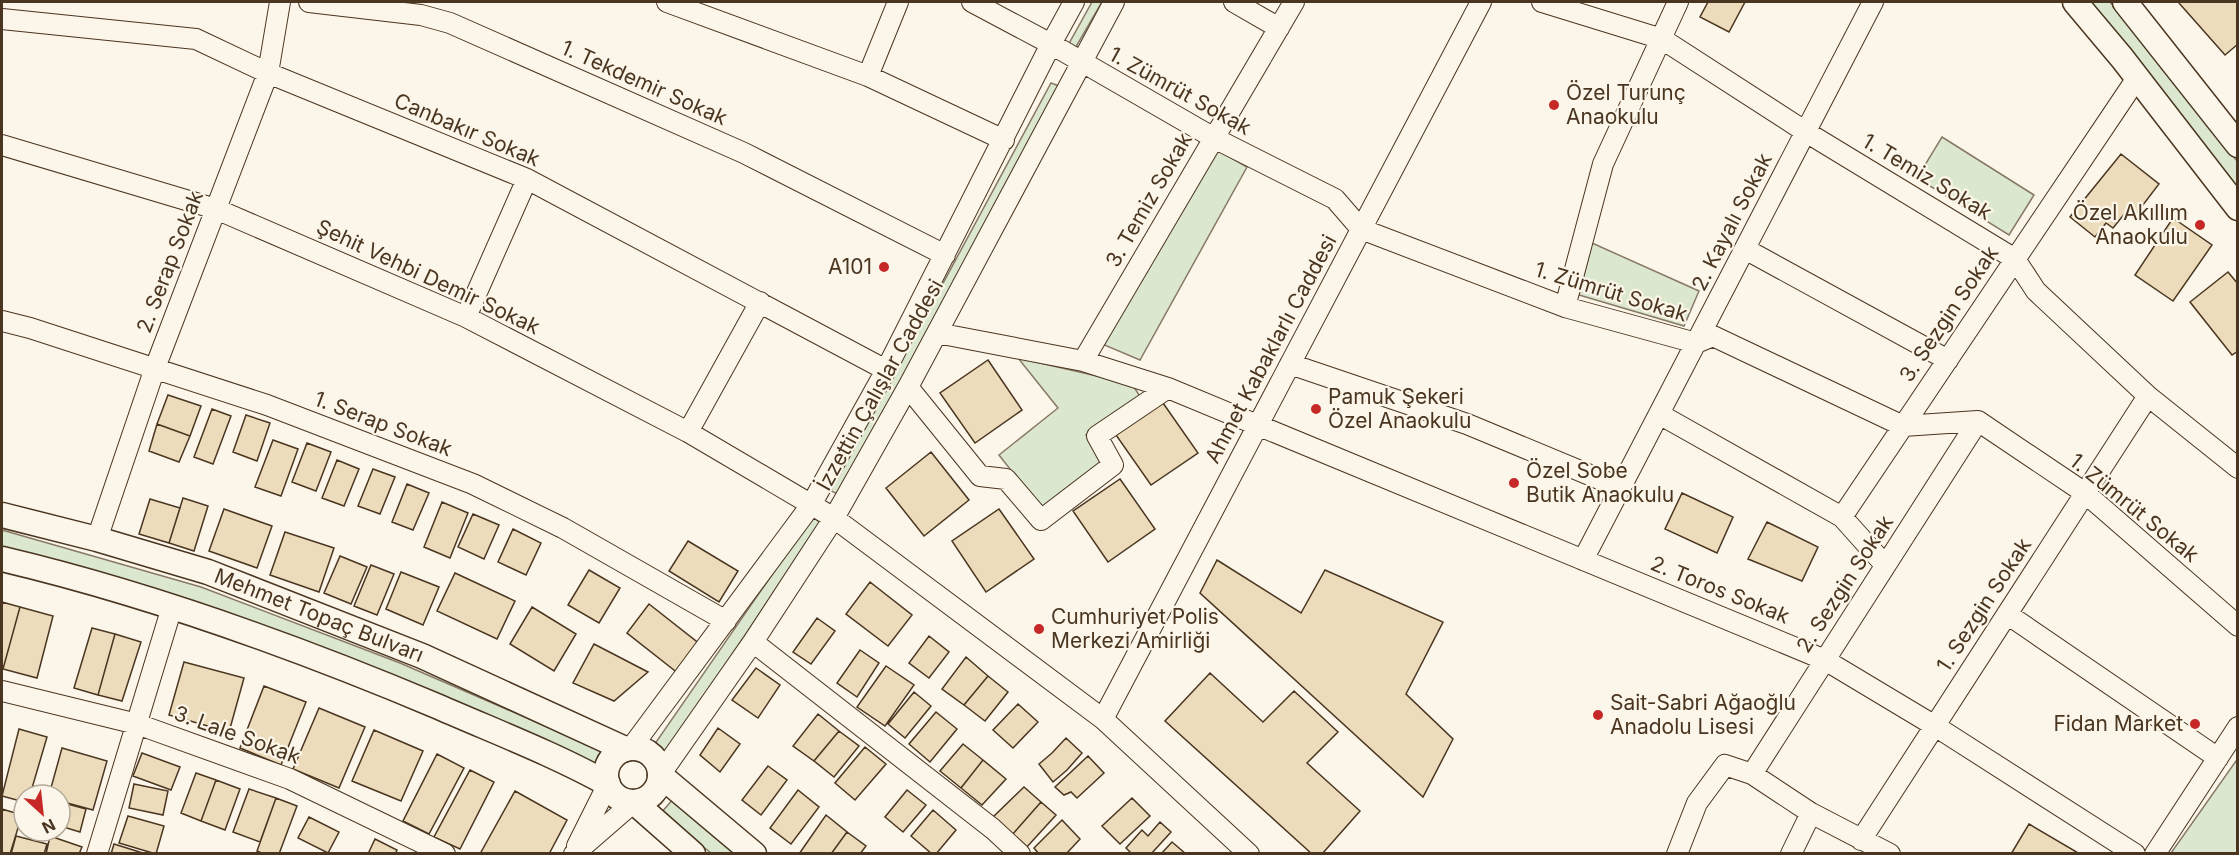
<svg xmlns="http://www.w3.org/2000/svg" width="2239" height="855" font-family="Inter,sans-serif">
	<rect width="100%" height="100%" fill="#fbf6e9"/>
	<path fill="#dce7d0" stroke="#887966" stroke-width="1.5" d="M1092,2h10l-29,50 -7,-3z
		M2089,2h21l127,159v27z
		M1051,83l8,3 -219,409 -9,-4z
		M1942,137l92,58 -25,40 -92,-57z
		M1211,146l36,21 -107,193 -38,-16z
		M1592,243l107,48 -15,35 -105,-31z
		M1018,358l114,26 9,14 -55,37 16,25v6l-53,39 -9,2 -41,-52 59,-47z
		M812,517l9,6 -158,233 -11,-8z
		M2,530l199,57 199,76 208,90 -7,16 -599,-220z
		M2236,761l2,3 -1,89h-66z
		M674,798l65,55h-28l-50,-40z"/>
	<path fill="#ecdcbc" stroke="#4a3520" stroke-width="1.5" d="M1708,2h37l-16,30 -29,-15z
		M2180,2h56l2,2v40l-13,11 -46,-52z
		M2121,154l38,30 -26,34 -7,-6 -13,16 -7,-5 -11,14 -25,-20z
		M2173,218l39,27 -39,56 -38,-26z
		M2228,272l10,12v67l-6,4 -42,-53z
		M988,360l34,50 -47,33 -35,-50z
		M168,395l33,11 -11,30 -33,-12z
		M1163,403l35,50 -47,32 -35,-50z
		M212,409l19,7 -18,48 -19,-7z
		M246,415l24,8 -13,38 -24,-9z
		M157,424l33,12 -11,26 -30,-11z
		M273,440l25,9 -17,47 -26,-9z
		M307,443l24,9 -15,39 -24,-9z
		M931,452l38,48 -45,36 -38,-48z
		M337,460l22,9 -15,37 -22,-8z
		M373,469l22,8 -15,37 -22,-8z
		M1120,479l35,50 -47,33 -35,-51z
		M407,484l22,9 -16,37 -21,-8z
		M1682,493l51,24 -16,36 -52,-24z
		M183,498l25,8 -14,45 -25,-8z
		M150,499l30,9 -11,35 -30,-9z
		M442,502l26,11 -18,45 -26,-11z
		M224,509l48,17 -15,42 -48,-17z
		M999,509l35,50 -48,33 -34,-51z
		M473,514l26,11 -15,34 -26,-12z
		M1767,522l51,25 -16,34 -54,-22z
		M513,529l28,14 -15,32 -28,-13z
		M285,532l49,16 -15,44 -49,-17z
		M688,541l50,30 -19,31 -50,-31z
		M340,556l27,11 -16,37 -27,-11z
		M1217,560l84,53 24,-43 118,52 -37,72 47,45 -30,58 -223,-204z
		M371,565l23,9 -17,41 -23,-9z
		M589,570l31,18 -21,35 -31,-18z
		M401,572l38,15 -16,38 -37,-16z
		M455,573l60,28 -18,38 -60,-28z
		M870,582l42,33 -24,31 -42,-32z
		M2,602l18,5 -17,62h-1z
		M649,604l52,41 -22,29 -52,-41z
		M20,607l33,9 -16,62 -34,-9z
		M532,607l44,27 -22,37 -44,-27z
		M817,618l18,13 -24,33 -18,-12z
		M92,628l23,6 -17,61 -24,-7z
		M115,634l26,8 -19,59 -24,-6z
		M929,636l20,16 -20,26 -20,-15z
		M594,644l54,28 -34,29 -41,-18z
		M860,650l19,13 -22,34 -20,-14z
		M966,657l22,19 -24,29 -22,-16z
		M184,662l60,16 -15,54 -60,-17z
		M886,666l28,19 -29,41 -28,-19z
		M756,668l24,17 -22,33 -26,-18z
		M1210,673l53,49 31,-31 44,41 -31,31 53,48 -38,43h-10l-147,-133z
		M988,676l20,16 -23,29 -21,-16z
		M264,686l42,16 -25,63 -41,-17z
		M914,692l17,14 -26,32 -17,-14z
		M1018,704l20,18 -25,26 -20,-18z
		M319,708l46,19 -26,61 -46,-19z
		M936,712l21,17 -27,33 -21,-18z
		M818,714l21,17 -25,30 -21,-15z
		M718,728l22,16 -20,28 -20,-17z
		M19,729l28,8 -17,58h-6v7l-22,-6z
		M374,730l49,21 -22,50 -49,-20z
		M839,731l20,15 -25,31 -20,-16z
		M1066,738l16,15 -15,17 -14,12 -14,-18 13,-11z
		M963,744l20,16 -22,28 -21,-17z
		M865,747l21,17 -31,36 -20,-17z
		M62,748l45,13 -14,49 -33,-9v-6h-11z
		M142,753l38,14 -9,23 -38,-14z
		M437,754l27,14 -35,66 -26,-13z
		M1088,756l16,17 -27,25 -6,-6 -7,3 -9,-8z
		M983,760l23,19 -24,26 -21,-17z
		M768,766l19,14 -26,35 -19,-15z
		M470,770l24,12 -34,67 -26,-12z
		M196,773l20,7 -15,41 -20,-8z
		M216,780l24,9 -15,41 -24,-9z
		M134,784l34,7 -5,24 -34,-7z
		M1024,787l17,15 -29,33 -20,-17z
		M249,789l27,9 -16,44 -27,-10z
		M798,790l21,17 -28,37 -21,-16z
		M907,790l19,15 -23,27 -18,-15z
		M515,791l52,29 -18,34h-69z
		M276,798l21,8 -18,48h-15l-7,-3z
		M1132,798l18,18 -30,28 -18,-18z
		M60,802l26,7 -6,23 -20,-6z
		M1041,802l15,13 -30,33 -14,-13z
		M2,809l20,6 -12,39h-8z
		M933,810l23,20 -20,24h-4l-21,-18z
		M826,815l21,17 -16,22h-32z
		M128,816l36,10 -8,28 -37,-11z
		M309,817l30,15 -11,21 -30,-15z
		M1062,820l18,19 -14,15h-27l-5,-6z
		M1160,822l11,10 -20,22h-19l-6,-6 16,-18 6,6z
		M2029,824l51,30h-69z
		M847,832l19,14 -6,8h-29z
		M16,836l31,8 -3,10h-33z
		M50,836l32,11 -3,7h-33z
		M375,839l22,11 -2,4h-27z
		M1172,842l14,12h-25z
		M114,844l32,10h-35z"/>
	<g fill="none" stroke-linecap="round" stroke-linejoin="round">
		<g stroke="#4a3520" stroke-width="22">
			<path id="minor" d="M309,2l112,13 29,8 294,130 201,102
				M667,2l201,74 136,64
				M972,2l79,42 163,94 121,61 26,30 204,78 131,36 17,-7 190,90 75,-5 107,72 153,133
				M1234,2l45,26
				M1542,2l120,37 144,93 209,127 21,32 112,105 90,72
				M2,19l194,20 72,34 259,106 359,191
				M868,76l30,-74
				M2,145l214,64 250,108 222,115 146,86 269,201 146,135
				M1745,249l203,111
				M1565,307l38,-143 75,-162
				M466,317l61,-138
				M2,321l28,7 237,77 206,79 90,44 163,93
				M937,333l146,28 85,27 657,272 110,66 200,128
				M1083,361l211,-359
				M1290,364l177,60 154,64
				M908,387l72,89 26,3 35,41 72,-55 -16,-29 71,-48
				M1659,414l183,103 43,48
				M688,432l72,-130
				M1842,517l295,-439
				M97,539l58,-171 113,-295 12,-71
				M1583,560l290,-558
				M2007,614l211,144
				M753,642l240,187 27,25
				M2,691l135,33 153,55 155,75
				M1103,719l378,-717
				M631,748l180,-243 75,-135 165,-326 23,-42
				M1752,774l226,-353
				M660,775l93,-133 81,-124 74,-131 206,-385
				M1861,840l287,-444
				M577,846l31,-62
				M97,854l75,-247
				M574,854l60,-52
				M1677,854l20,-51 28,-38 27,9 59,39 79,41
				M1791,854l20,-41
				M2155,854l83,-127"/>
		</g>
		<g stroke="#4a3520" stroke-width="27">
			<g id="major">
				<path d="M2075,2l47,56 116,150"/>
				<path d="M2125,2l113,143"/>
				<path id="s1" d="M2,515l95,24 111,33 214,84 203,93"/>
				<path d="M2,559c148,35 297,89 437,148 57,25 115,47 169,77"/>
				<circle cx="633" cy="775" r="27"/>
				<path d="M660,775l94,79"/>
				<path d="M634,802l59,52"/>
			</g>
		</g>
		<use href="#minor" stroke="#fbf6e9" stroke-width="20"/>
		<use href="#major" stroke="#fbf6e9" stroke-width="24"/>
	</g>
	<g fill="#c62828" stroke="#fbf6e9" stroke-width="2">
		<circle cx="1554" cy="105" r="6"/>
		<circle cx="2200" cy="225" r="6"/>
		<circle cx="884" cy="267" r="6"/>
		<circle cx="1316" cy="409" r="6"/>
		<circle cx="1514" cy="483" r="6"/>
		<circle cx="1039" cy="629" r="6"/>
		<circle cx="1598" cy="715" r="6"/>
		<circle cx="2195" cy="724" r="6"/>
	</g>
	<g text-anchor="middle" stroke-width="4.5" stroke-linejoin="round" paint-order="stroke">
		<g font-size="21" fill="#4a3520" stroke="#fbf6e9">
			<text transform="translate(644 83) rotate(24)" y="7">1. Tekdemir Sokak</text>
			<text transform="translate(1180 91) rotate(29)" y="7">1. Zümrüt Sokak</text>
			<text transform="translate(467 130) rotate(23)" y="7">Canbakır Sokak</text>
			<text transform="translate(1927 177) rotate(31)" y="7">1. Temiz Sokak</text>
			<text transform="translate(1149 200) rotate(-60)" y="7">3. Temiz Sokak</text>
			<text transform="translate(1732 222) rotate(-63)" y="7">2. Kayalı Sokak</text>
			<text transform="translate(170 262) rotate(-69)" y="7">2. Serap Sokak</text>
			<text transform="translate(428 277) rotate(25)" y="7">Şehit Vehbi Demir Sokak</text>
			<text transform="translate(1611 292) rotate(17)" y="7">1. Zümrüt Sokak</text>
			<text transform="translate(1949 314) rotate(-56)" y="7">3. Sezgin Sokak</text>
			<text transform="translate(1271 349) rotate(-62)" y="7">Ahmet Kabaklarlı Caddesi</text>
			<text transform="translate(880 385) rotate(-61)" y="7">İzzettin Çalışlar Caddesi</text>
			<text transform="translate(383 424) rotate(21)" y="7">1. Serap Sokak</text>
			<text transform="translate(2134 508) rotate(39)" y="7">1. Zümrüt Sokak</text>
			<text transform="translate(1845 584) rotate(-57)" y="7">2. Sezgin Sokak</text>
			<text transform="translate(1720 590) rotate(22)" y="7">2. Toros Sokak</text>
			<text transform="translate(1984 605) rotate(-57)" y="7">1. Sezgin Sokak</text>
			<text dy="7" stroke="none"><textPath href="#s1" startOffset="333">Mehmet Topaç Bulvarı</textPath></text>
			<text transform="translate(237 735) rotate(20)" y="7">3. Lale Sokak</text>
		</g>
		<g font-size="21" fill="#4a3520" stroke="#fbf6e9" text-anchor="start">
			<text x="1566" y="100">Özel Turunç<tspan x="1566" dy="24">Anaokulu</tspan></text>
			<text x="2188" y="220" text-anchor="end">Özel Akıllım<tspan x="2188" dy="24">Anaokulu</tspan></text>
			<text x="872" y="274" text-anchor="end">A101</text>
			<text x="1328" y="404">Pamuk Şekeri<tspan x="1328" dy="24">Özel Anaokulu</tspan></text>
			<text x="1526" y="478">Özel Sobe<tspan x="1526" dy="24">Butik Anaokulu</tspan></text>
			<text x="1051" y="624">Cumhuriyet Polis<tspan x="1051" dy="24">Merkezi Amirliği</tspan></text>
			<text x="1610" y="710">Sait-Sabri Ağaoğlu<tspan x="1610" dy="24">Anadolu Lisesi</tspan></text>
			<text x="2183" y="731" text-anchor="end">Fidan Market</text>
		</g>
	</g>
	<rect width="2239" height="855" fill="none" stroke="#4a3520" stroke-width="6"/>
	<g transform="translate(42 813) rotate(153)"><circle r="28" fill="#fbf6e9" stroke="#b4a999" stroke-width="1.5"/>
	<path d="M0-4.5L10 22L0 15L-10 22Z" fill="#c62828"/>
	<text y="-9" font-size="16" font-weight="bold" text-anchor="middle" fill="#4a3520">N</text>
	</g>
</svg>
